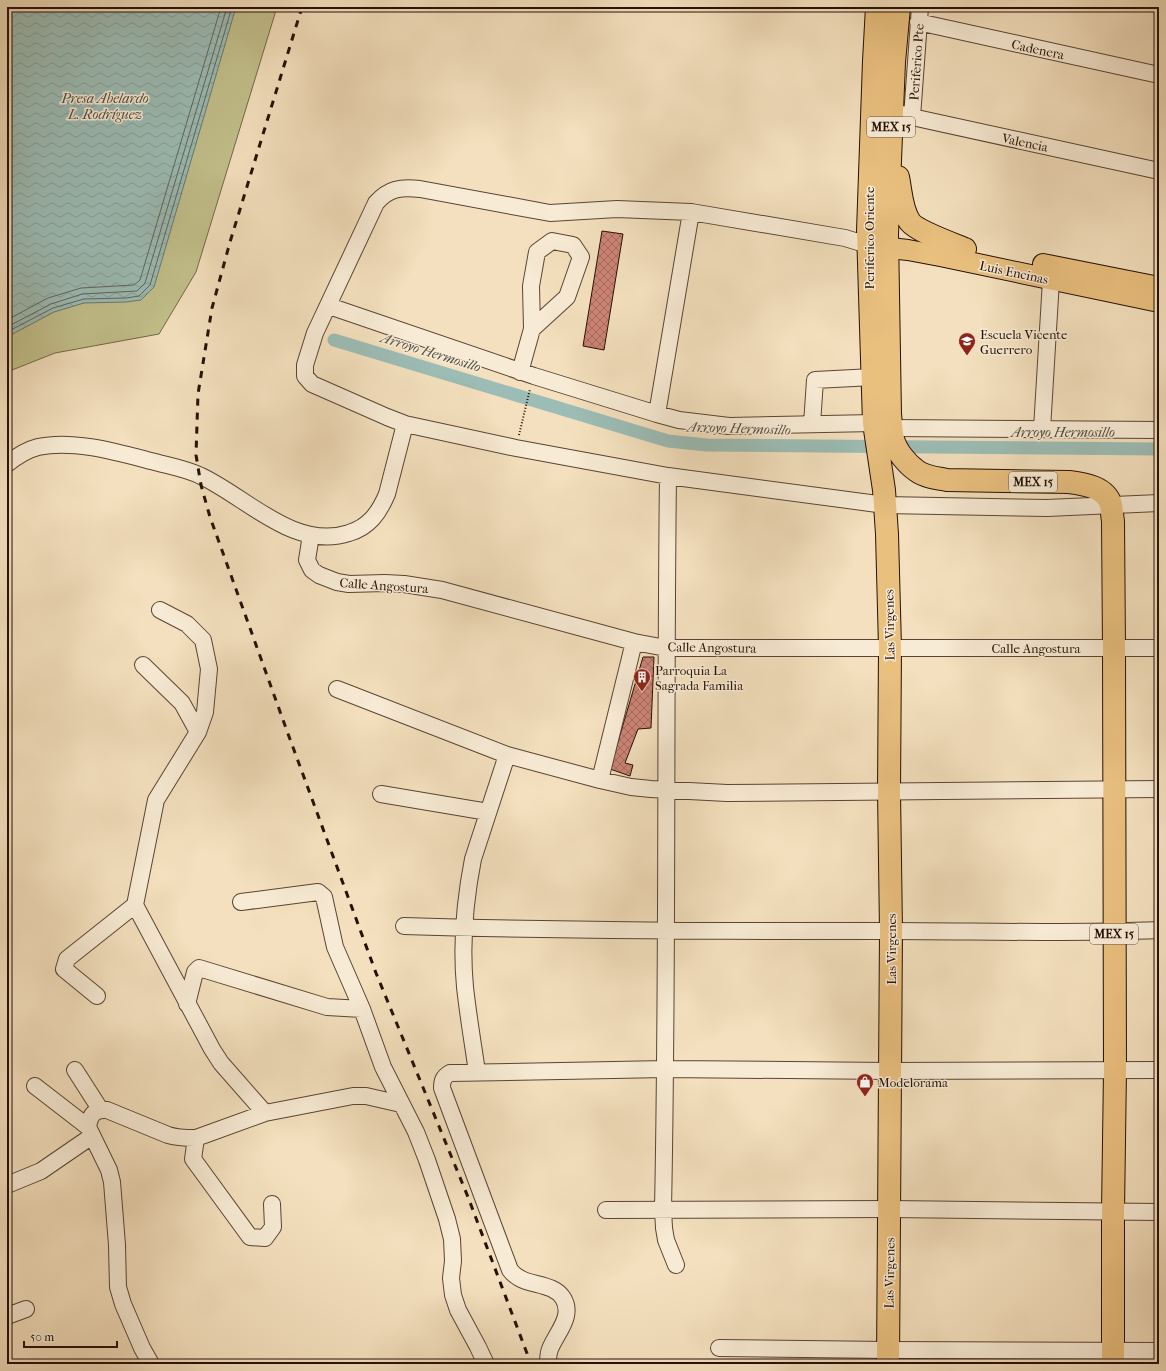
<svg xmlns="http://www.w3.org/2000/svg" width="1166" height="1371" font-family="'IM FELL French Canon',serif">
	<defs>
		<pattern id="water-waves" width="16" height="10" patternUnits="userSpaceOnUse"><rect width="16" height="10" fill="#9cbdb6"/><path d="M0 5q4-4 8 0t8 0" fill="none" stroke="#86a19b"/></pattern>
		<pattern id="building-cross-hatch" width="8" height="8" patternUnits="userSpaceOnUse"><rect width="8" height="8" fill="#cd8476"/><path d="M0 0l8 8M0 8l8-8" fill="none" stroke="#a66b5f"/></pattern>
	</defs>
	<rect width="100%" height="100%" fill="#f4e0be"/>
	<filter id="stains"><feTurbulence type="fractalNoise" baseFrequency=".005" numOctaves="4"/><feColorMatrix values="0 0 0 0 .2 0 0 0 0 .09 0 0 0 0 .02 0 0 0 .5 -.17"/></filter>
	<radialGradient id="worn" r=".72"><stop offset=".6" stop-color="#630" stop-opacity="0"/><stop offset="1" stop-color="#630" stop-opacity=".3"/></radialGradient>
	<path fill="#c2c08c" stroke="#746849" d="M7,7h270l-81,265 -37,62 -104,19 -48,19z"/>
	<path fill="url(#water-waves)" stroke="#6c7870" d="M7,7h229l-82,280 -13,13 -15,2 -42,1 -30,9 -47,25z"/>
	<g fill="none" stroke-linecap="round" stroke-linejoin="round">
		<path stroke="#60665e" stroke-width="1" d="M7,320l41,-22 33,-10 53,-3 6,-5 81,-273
			M7,327l44,-23 31,-10 55,-3 8,-8 82,-276
			M7,332l46,-24 31,-9 42,-1 13,-2 11,-11 82,-278"/>
		<path stroke="#9cbdb6" stroke-width="13" d="M334,340l334,101 39,4 452,4"/>
	</g>
	<path fill="url(#building-cross-hatch)" stroke="#251006" d="M602,231l21,3 -19,116 -21,-4z
		M643,657h11l-3,71 -13,1 -13,34 8,2 -3,11 -20,-7z"/>
	<g fill="none" stroke-linecap="round" stroke-linejoin="round">
		<g stroke="#594434" stroke-width="18">
			<path id="minor" d="M918,22l241,53
				M891,111l21,6 247,54
				M912,117l8,-110
				M868,245l-23,-7 -154,-26 -74,-3 -67,4 -130,-24c-19,-2 -31,-1 -44,14l-61,130 -10,32v11l7,8 75,33 18,7 111,24 152,28 217,29 162,3 112,-5
				M329,306l205,70 123,38 22,6 50,6 145,-3
				M520,372l12,-43 -1,-43 6,-34 15,-11 21,4 8,12 -14,40 -35,32
				M657,414l34,-202
				M812,424l3,-44 58,-3
				M891,428l268,2
				M1042,429l9,-149
				M7,464c10,-8 19,-14 31,-17 36,-8 82,6 117,15 15,4 32,7 46,14 45,21 94,75 148,57 20,-6 30,-20 38,-39l18,-70
				M668,476c-3,244 0,489 -5,733l1,19 2,12 10,25
				M311,535l-4,25 5,10 7,5 18,7 12,2 36,-1 19,1 38,6 192,52 32,6h493
				M143,665l39,38 16,29
				M337,689l170,66 93,25 31,7 20,2 76,4 432,-4
				M600,780l34,-138
				M381,794l107,18
				M241,902l77,-10 6,5 11,50 27,62 21,58 33,65 11,28 20,59 5,20 1,22 -2,17 2,17 5,15 20,37 8,17
				M135,905l77,144 9,14 44,50
				M404,926c162,5 324,5 486,5 89,0 179,3 269,-1
				M97,996l-33,-27 3,-10 68,-54 21,-105 42,-68 7,-20 4,-43 -6,-29 -16,-16 -27,-14
				M187,1004l8,-32 4,-4 128,39 35,2
				M75,1070l25,39
				M477,1072c-4,-28 -9,-57 -12,-85 -4,-42 0,-87 8,-128l34,-104
				M35,1086l53,41
				M196,1138l-3,21 57,78 15,1 8,-11 -1,-23
				M7,1185l34,-14 51,-35
				M606,1210l284,-1 269,3
				M7,1316l19,-7
				M719,1348l169,2 271,1
				M151,1364l-9,-16 -19,-44 -5,-17 -1,-42 -5,-63 -3,-12 -21,-43c2,-12 6,-18 19,-17l61,25c9,3 18,3 28,3l69,-25 88,-17h13l35,8
				M548,1364c0,-5 0,-10 2,-15 7,-17 24,-33 13,-51 -12,-18 -40,-10 -53,-28l-68,-182c0,-7 1,-11 8,-15l216,-4 224,2 269,-1"/>
		</g>
		<g stroke="#251006" stroke-width="22">
			<path id="major" d="M872,246l36,4 32,6 219,46
				M1043,264l116,23"/>
		</g>
		<g stroke="#251006" stroke-width="24">
			<path id="highway" d="M877,7l-3,54 -6,170 6,192 10,67 3,44 3,114 -1,143 2,140 -3,433
				M899,7l-5,55 -7,172 3,180c1,8 1,17 3,25 3,12 14,25 24,32 8,6 20,7 30,9l122,2c16,2 37,5 42,23 1,5 1,11 2,16l1,127 1,422 -2,142v152
				M898,177c3,14 3,32 12,45 7,9 43,22 55,27"/>
		</g>
		<path stroke="#251006" stroke-width="2" stroke-dasharray="1 2" stroke-linecap="butt" d="M519,435l11,-46"/>
		<use href="#minor" stroke="#f8ebd5" stroke-width="16"/>
		<use href="#major" stroke="#eac07f" stroke-width="20"/>
		<use href="#highway" stroke="#eac07f" stroke-width="22"/>
		<path stroke="#251006" stroke-width="3" stroke-dasharray="7 7" stroke-linecap="butt" d="M302,7l-72,235 -18,66 -14,86 -2,61 5,30 9,32 77,214 89,242 92,224 63,167"/>
	</g>
	<defs>
		<g id="school-pin" transform="scale(0.9)"><path d="M0 17L-7.5 6A9.5 9.5 0 1 1 7.5 6Z" fill="#8f2418" stroke="#f8ebd5"/><path d="M0-5L7-2L0 1L-7-2ZM-4 1L0 2.5L4 1V4Q0 6-4 4Z" fill="#fff"/></g>
		<g id="building-pin" transform="scale(0.9)"><path d="M0 17L-7.5 6A9.5 9.5 0 1 1 7.5 6Z" fill="#8f2418" stroke="#f8ebd5"/><path d="M-4-6H4V6H1V3H-1V6H-4ZM-2.5-4.3h1.7v1.8h-1.7ZM.8-4.3h1.7v1.8H.8ZM-2.5-1h1.7V.8h-1.7ZM.8-1h1.7V.8H.8Z" fill="#fff"/></g>
		<g id="shop-pin" transform="scale(0.9)"><path d="M0 17L-7.5 6A9.5 9.5 0 1 1 7.5 6Z" fill="#8f2418" stroke="#f8ebd5"/><path d="M-5-2.5h2.3a2.7 3.5 0 0 1 5.4 0H5L5.5 6h-11ZM-1.5-2.5h3a1.5 2.3 0 0 0-3 0Z" fill="#fff"/></g>
	</defs>
	<g fill-rule="evenodd">
		<use href="#school-pin" x="967" y="341"/>
		<use href="#building-pin" x="642" y="677"/>
		<use href="#shop-pin" x="865" y="1082"/>
	</g>
	<g text-anchor="middle" stroke-width="3" stroke-linejoin="round" paint-order="stroke">
		<g fill="#f8ebd5" stroke="#645244" stroke-width="1">
			<rect x="867" y="117" width="48" height="20" rx="3"/>
			<rect x="1009" y="472" width="48" height="20" rx="3"/>
			<rect x="1090" y="924" width="48" height="20" rx="3"/>
		</g>
		<g font-size="12" font-weight="bold" fill="#251006">
			<text x="891" y="131">MEX 15</text>
			<text x="1033" y="486">MEX 15</text>
			<text x="1114" y="938">MEX 15</text>
		</g>
		<g font-size="13" fill="#251006" stroke="#f8ebd5">
			<text transform="translate(1038 49) rotate(12)" y="5">Cadenera</text>
			<text transform="translate(916 62) rotate(-86)" y="5">Periferico Pte</text>
			<text transform="translate(1025 142) rotate(12)" y="5">Valencia</text>
			<text transform="translate(869 238) rotate(-90)" y="5">Periferico Oriente</text>
			<text transform="translate(1014 272) rotate(12)" y="5">Luis Encinas</text>
			<text transform="translate(384 585) rotate(4)" y="5">Calle Angostura</text>
			<text transform="translate(889 625) rotate(-91)" y="5">Las Virgenes</text>
			<text transform="translate(712 647) rotate(1)" y="5">Calle Angostura</text>
			<text x="1036" y="653">Calle Angostura</text>
			<text transform="translate(891 949) rotate(-90)" y="5">Las Virgenes</text>
			<text transform="translate(889 1273) rotate(-89)" y="5">Las Virgenes</text>
		</g>
		<g font-size="13" fill="#251006" stroke="#f8ebd5" text-anchor="start">
			<text x="980" y="339">Escuela Vicente<tspan x="980" dy="15">Guerrero</tspan></text>
			<text x="655" y="675">Parroquia La<tspan x="655" dy="15">Sagrada Familia</tspan></text>
			<text x="878" y="1087">Modelorama</text>
		</g>
		<g font-size="14" font-style="italic" fill="#4f4d44" stroke="#f8ebd5">
			<text x="105" y="103">Presa Abelardo<tspan x="105" dy="16">L. Rodríguez</tspan></text>
			<text transform="translate(431 352) rotate(17)" y="5">Arroyo Hermosillo</text>
			<text transform="translate(739 428) rotate(2)" y="5">Arroyo Hermosillo</text>
			<text x="1063" y="437">Arroyo Hermosillo</text>
		</g>
	</g>
	<rect width="1166" height="1371" fill="none" stroke="#f4e0be" stroke-width="24"/>
	<rect x="8" y="8" width="1150" height="1355" fill="none" stroke="#251006" stroke-width="2"/>
	<rect x="12" y="12" width="1142" height="1347" fill="none" stroke="#251006"/>
	<path d="M24 1341v6h93v-6" fill="none" stroke="#251006" stroke-width="2"/>
	<text x="30" y="1341" font-size="12" fill="#251006" stroke="#f8ebd5" stroke-width="3" paint-order="stroke">50 m</text>
	<rect width="100%" height="100%" filter="url(#stains)"/>
	<rect width="100%" height="100%" fill="url(#worn)"/>
</svg>
